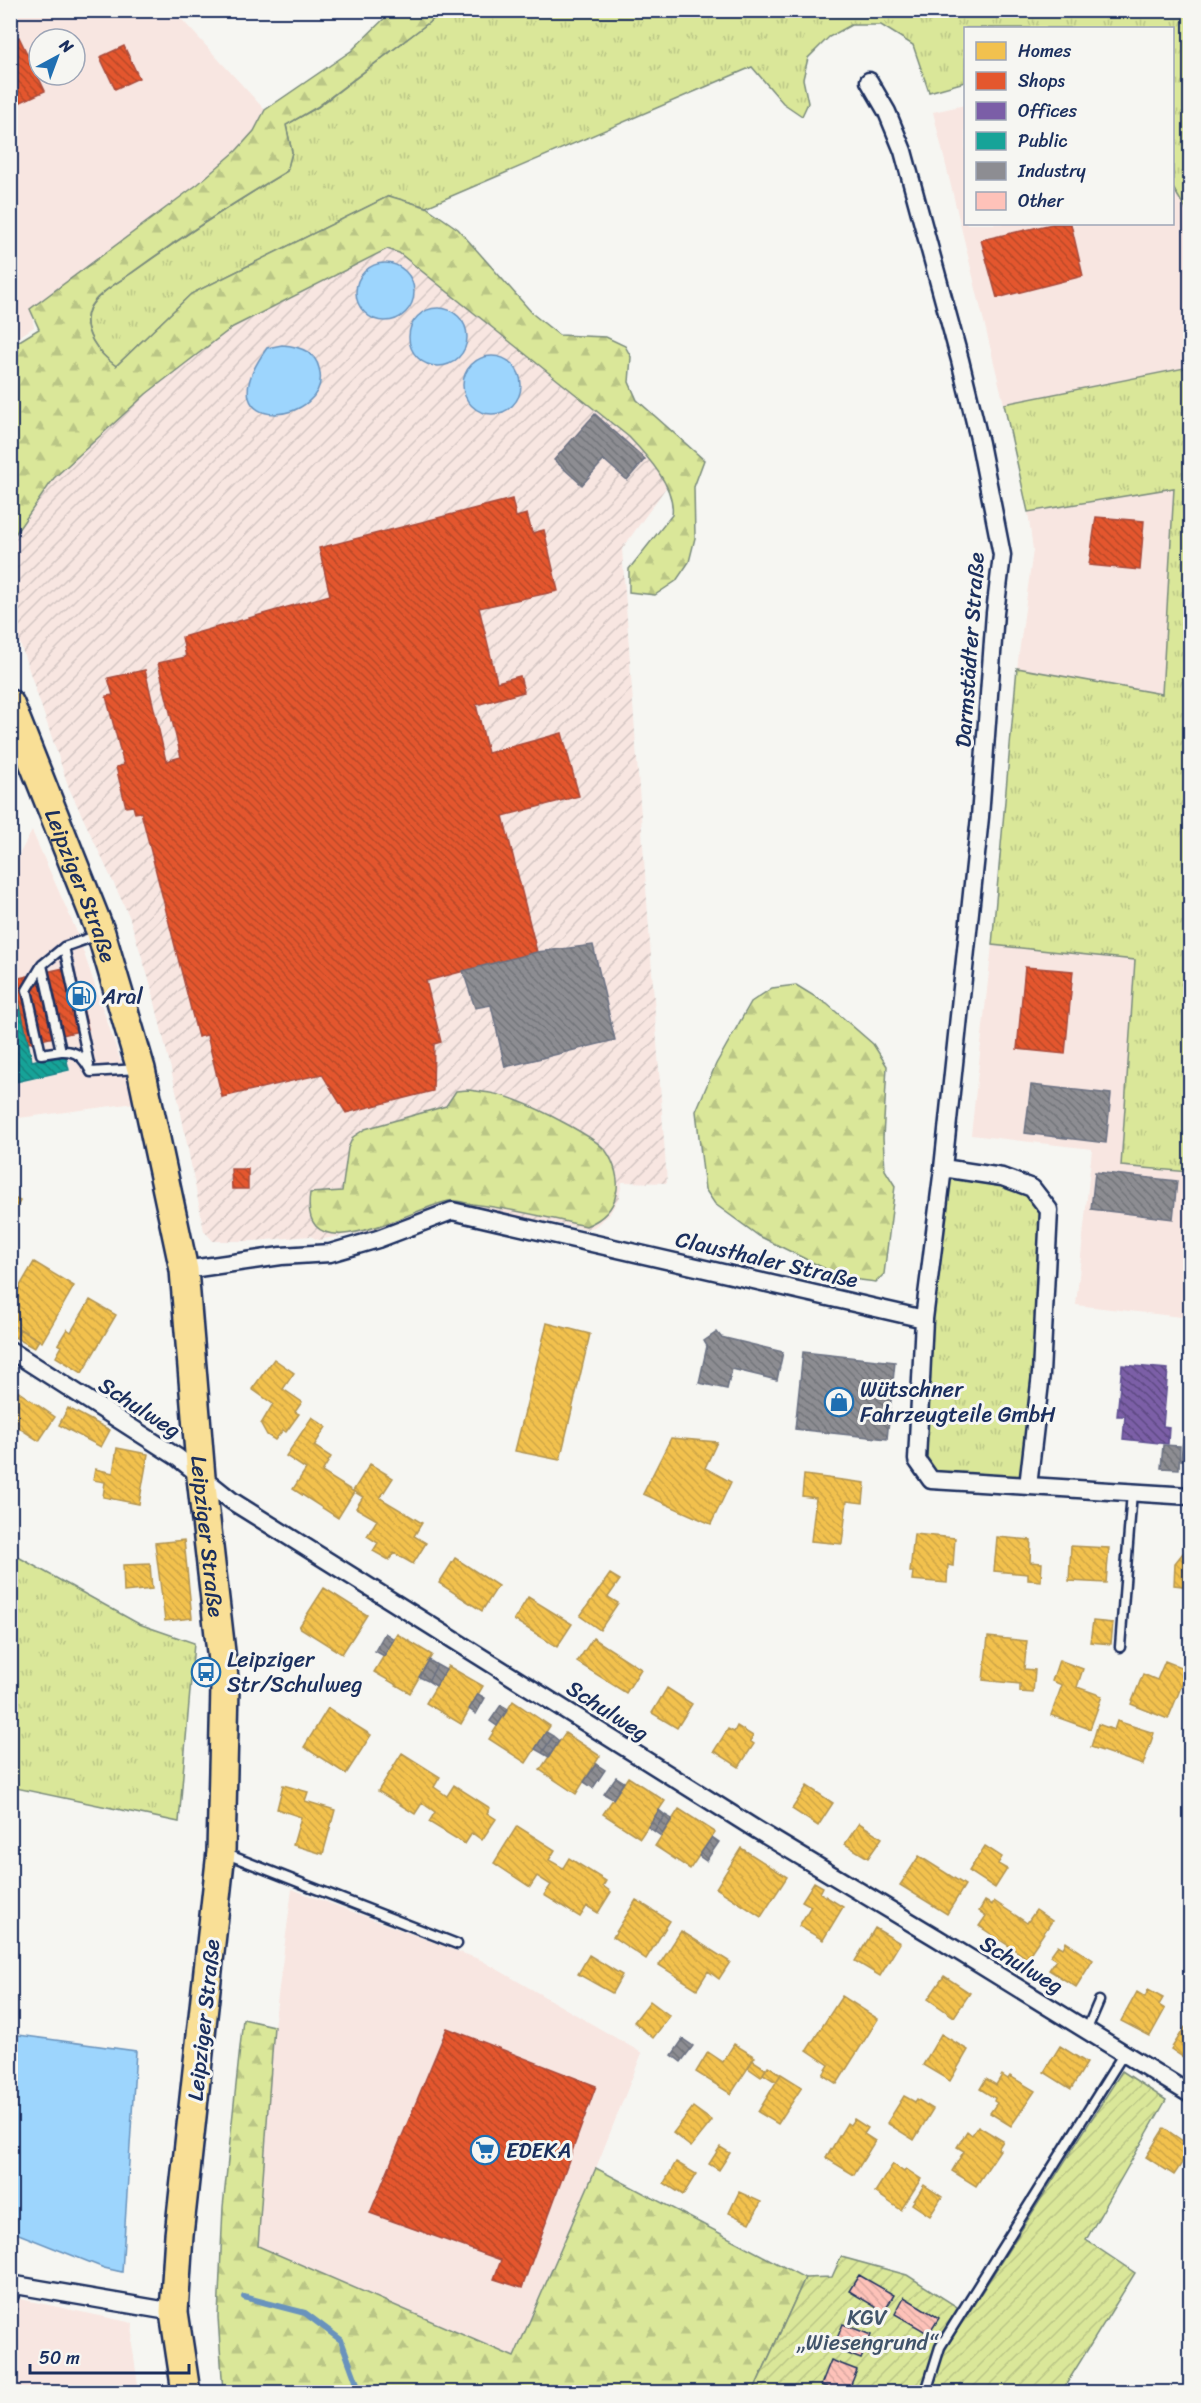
<svg xmlns="http://www.w3.org/2000/svg" width="1201" height="2403" font-family="Sriracha,sans-serif">
	<defs>
		<pattern id="industrial-furrows" width="10" height="10" patternUnits="userSpaceOnUse" patternTransform="scale(1.5)"><rect width="10" height="10" fill="#f8e6e1"/><path d="M-1 1l2-2M0 10L10 0M9 11l2-2" fill="none" stroke="#d4c6c3"/></pattern>
		<pattern id="grass-tufts" width="24" height="20" patternUnits="userSpaceOnUse" patternTransform="scale(1.5)"><rect width="24" height="20" fill="#dae799"/><path d="M3 7l-1-3M5 7V3M7 7l1-3M15 17l-1-3M17 17v-4M19 17l1-3" fill="none" stroke="#bac686"/></pattern>
		<pattern id="forest-firs" width="22" height="20" patternUnits="userSpaceOnUse" patternTransform="scale(1.5)"><rect width="22" height="20" fill="#dae799"/><path d="M5 1l3.5 6h-7zM16 11l3.5 6h-7z" fill="#bac686"/></pattern>
		<pattern id="garden-furrows" width="10" height="10" patternUnits="userSpaceOnUse" patternTransform="scale(1.5)"><rect width="10" height="10" fill="#dae799"/><path d="M-1 1l2-2M0 10L10 0M9 11l2-2" fill="none" stroke="#bac686"/></pattern>
		<pattern id="homes-back-hatch" width="6" height="6" patternUnits="userSpaceOnUse" patternTransform="scale(1.5)"><rect width="6" height="6" fill="#f2c14e"/><path d="M-1 5l2 2M0 0l6 6M5-1l2 2" fill="none" stroke="#cfa646"/></pattern>
		<pattern id="shops-back-hatch" width="6" height="6" patternUnits="userSpaceOnUse" patternTransform="scale(1.5)"><rect width="6" height="6" fill="#e4572e"/><path d="M-1 5l2 2M0 0l6 6M5-1l2 2" fill="none" stroke="#b8482a"/></pattern>
		<pattern id="offices-back-hatch" width="6" height="6" patternUnits="userSpaceOnUse" patternTransform="scale(1.5)"><rect width="6" height="6" fill="#7b5ea7"/><path d="M-1 5l2 2M0 0l6 6M5-1l2 2" fill="none" stroke="#5e4a84"/></pattern>
		<pattern id="public-back-hatch" width="6" height="6" patternUnits="userSpaceOnUse" patternTransform="scale(1.5)"><rect width="6" height="6" fill="#17a398"/><path d="M-1 5l2 2M0 0l6 6M5-1l2 2" fill="none" stroke="#14857f"/></pattern>
		<pattern id="industry-back-hatch" width="6" height="6" patternUnits="userSpaceOnUse" patternTransform="scale(1.5)"><rect width="6" height="6" fill="#8d8d92"/><path d="M-1 5l2 2M0 0l6 6M5-1l2 2" fill="none" stroke="#72747a"/></pattern>
		<pattern id="building-back-hatch" width="6" height="6" patternUnits="userSpaceOnUse" patternTransform="scale(1.5)"><rect width="6" height="6" fill="#fec2b9"/><path d="M-1 5l2 2M0 0l6 6M5-1l2 2" fill="none" stroke="#d9a7a1"/></pattern>
	</defs>
	<rect width="100%" height="100%" fill="#f6f6f2"/>
	<filter id="ink" filterUnits="userSpaceOnUse"><feTurbulence type="fractalNoise" baseFrequency=".0167" numOctaves="2"/><feDisplacementMap in="SourceGraphic" scale="12" xChannelSelector="R" yChannelSelector="G"/><feConvolveMatrix kernelMatrix="1 2 1 2 8 2 1 2 1" color-interpolation-filters="sRGB"/></filter>
	<g filter="url(#ink)">
		<path fill="#f8e6e1" fill-rule="evenodd" d="M11,11h163l91,99 -11,21 -18,20 -38,33 -167,125 3,18 -23,15zM39,39h36v36h-36z
			M965,105l1,119h206l1,-36 17,28 -5,153 -181,35 -71,-292z
			M1175,487l-13,207 -145,-26 16,-118 -5,-38z
			M32,831l44,99 59,173 -124,16v-250z
			M992,945l144,15 -15,205 69,7v146l-114,-13 16,-156 -121,-14z
			M292,1889l189,71 161,93 -46,115 -82,189 -256,-111 16,-220z
			M11,2297l122,26 -1,21 7,48h-128z"/>
		<path fill="url(#industrial-furrows)" d="M387,202l298,259 -63,88 45,634 -45,-1 -3,15 -10,18 -15,12 -8,2 -127,-24 -76,24 -65,11 -8,-4 -55,5h-42l-9,-10 -25,-128 -28,-117 -22,-70 -60,-128 -58,-171v-129z"/>
		<path fill="url(#grass-tufts)" stroke="#7a8b7c" stroke-width="1.5" d="M444,11h746v1161l-69,-6 14,-206 -143,-15 25,-277 145,26 12,-206 -146,24 -24,-108 181,-36 5,-152 -17,-28 -1,-160h-206l-1,54 -36,10 -16,-47 -32,-20h-30l-22,12 -21,21 -5,21 5,24 -6,13 -19,-13 -31,-36 -326,140 -37,-11 -198,98 -75,72c-16,-12 -37,-36 -26,-58 8,-15 29,-26 42,-35 51,-37 102,-70 155,-102l5,-19 -6,-27 32,-18z
			M943,1168l59,9 47,33 -21,276 -97,-6 -14,-20z
			M11,1553l128,71 55,19 -15,179 -168,-35z"/>
		<path fill="url(#forest-firs)" stroke="#7a8b7c" stroke-width="1.5" d="M392,11h52l-127,96 -31,18 6,27 -5,19c-52,31 -103,64 -153,100 -13,10 -38,22 -45,38 -9,22 10,45 27,57l75,-72 198,-98 37,11 32,22 76,86 25,20 47,2 19,9 6,11 -2,25 8,18 67,60 -10,27 1,51 -6,24 -13,19 -21,14 -26,-3v-23l43,-54c4,-28 -25,-59 -43,-78l-230,-184 -12,-4 -154,78 -47,36 -40,31 -92,84 -43,62v-194l28,-17 -9,-20 168,-125 38,-33 18,-20 11,-21 86,-59z
			M796,985l31,19 46,40 14,22 -4,72 2,32 10,16 -11,88 -8,8 -32,-4 -85,-42 -44,-32 -10,-15 -9,-78 20,-47 35,-62 21,-14z
			M468,1090c17,2 34,4 50,11 19,7 76,35 88,50 8,11 14,30 10,43 -3,16 -15,26 -30,32 -38,-8 -76,-18 -114,-22 -7,-1 -16,-4 -23,-3 -33,5 -151,77 -139,-8l32,-2 6,-43 5,-11 12,-8 81,-23 10,-15z
			M243,2019l31,7 -16,220 256,111 82,-189 209,110 -52,114h-530l-5,-75 5,-110z"/>
		<path fill="url(#garden-furrows)" stroke="#7a8b7c" stroke-width="1.5" d="M1122,2071l44,29 -80,140 49,33 -70,113 11,6h-323l52,-114 27,-1 9,-20 66,18 61,39z"/>
		<path fill="#9dd5fd" stroke="#6993bd" stroke-width="1.5" d="M356 292a29 29 0 1 1 58 0a29 29 0 1 1-58 0Z
			M409 337a29 29 0 1 1 58 0a29 29 0 1 1-58 0Z
			M282,345c15,1 33,6 37,23 16,57 -119,72 -52,-20z
			M463 385a29 29 0 1 1 58 0a29 29 0 1 1-58 0Z
			M11,2034l125,17 -14,221 -18,-4 -93,-37z"/>
		<path fill="url(#homes-back-hatch)" stroke="#b29553" stroke-width="1.5" d="M10,1196l10,5 -10,18z
			M34,1262l40,24 -32,56 -32,-18v-21z
			M90,1300l26,15 -34,58 -26,-16 6,-11 -4,-2 9,-15 4,3z
			M547,1323l43,11 -30,126 -45,-9z
			M10,1324l10,5 -4,9 -6,-3z
			M20,1329l19,11 -5,8 -18,-10z
			M274,1359l20,14 -11,16 19,13 -7,10 4,2 -13,18 -3,-2 -8,10 -8,-5 -6,-11 12,-20 -21,-15z
			M13,1388l42,29 -16,24 -29,-19v-30z
			M68,1408l42,22 -9,17 -42,-22z
			M312,1417l14,10 -12,19 17,11 -9,15 32,20 -16,26 -45,-29 13,-20 -20,-13z
			M671,1438l46,4 -12,26 26,14 -20,42 -68,-30z
			M117,1448l31,6 -9,50 -36,-7 2,-15 -12,-2 2,-11 18,4z
			M370,1464l23,14 -13,20 42,25 -8,13 12,7 -13,21 -19,-11 -5,7 -16,-9 5,-8 -11,-7 10,-16 -21,-12 7,-11 -10,-6z
			M804,1475l61,8 -2,20 -16,-2 -5,43 -31,-3 5,-43 -14,-2z
			M914,1534l41,4 -2,28 -5,-1 -1,18 -35,-3 1,-8h-3z
			M997,1537l34,3 -1,22 12,1 -1,18 -13,-1v-6l-34,-3z
			M184,1540l8,78 -27,3 -10,-78z
			M1071,1546l38,2 -3,35 -37,-2z
			M1183,1553h7v34l-16,-2 1,-22z
			M455,1558l43,28 -16,25 -43,-28z
			M150,1564l2,25 -28,3 -1,-27z
			M610,1574l10,6 -12,17 10,6 -18,27 -20,-14z
			M324,1588l43,27 -25,39 -43,-27z
			M528,1597l44,27 -15,23 -43,-27z
			M1093,1621l20,2 -2,21 -21,-2z
			M397,1634l35,21 -22,38 -36,-21z
			M988,1637l39,4 -3,28 11,1 -2,23 -13,-1v-8l-37,-4z
			M593,1638l48,31 -15,24 -49,-31z
			M1059,1660l24,9 -6,18 25,9 -12,33 -39,-14 11,-30 -10,-4z
			M1165,1661l23,9 -20,49 -37,-15 12,-30 14,6z
			M448,1666l35,20 -22,38 -35,-21z
			M667,1688l25,16 -15,24 -25,-15z
			M513,1701l37,25 -24,37 -37,-24z
			M328,1708l43,27 -25,39 -42,-27z
			M1117,1721l37,12 -11,32 -52,-18 7,-23 16,6z
			M737,1726l16,10 -3,5 4,3 -15,23 -25,-16 14,-22 6,3z
			M565,1733l35,23 -24,38 -36,-24z
			M402,1753l38,24 -6,10 13,9 7,-11 36,23 -3,5 9,6 -14,21 -10,-7 -7,11 -36,-22 6,-10 -13,-9 -7,11 -37,-23z
			M628,1777l37,24 -25,37 -37,-24z
			M283,1785l25,7 -3,9 30,9 -12,44 -30,-9 8,-28 -24,-8z
			M807,1786l26,17 -15,23 -26,-17z
			M679,1809l36,23 -25,37 -35,-23z
			M859,1823l23,15 -14,20 -23,-14z
			M517,1826l38,24 -6,10 14,8 6,-10 37,23 -3,5 8,6 -13,21 -11,-7 -7,11 -36,-22 7,-10 -14,-9 -7,11 -36,-24z
			M985,1846l17,11 -4,7 9,5 -12,19 -26,-17z
			M741,1848l46,29 -26,40 -45,-29z
			M919,1856l46,29 -18,29 -47,-29z
			M814,1882l9,5 -3,6 23,14 -20,33 -24,-14 12,-20 -9,-5z
			M636,1900l34,21 -24,38 -33,-22z
			M985,1901l7,4 2,-4 33,22 9,-13 16,11 -25,37 -48,-32 7,-10 -7,-5z
			M875,1928l25,15 -20,33 -25,-15z
			M681,1931l49,31 -11,17 -11,-8 -11,18 -38,-24z
			M1066,1942l27,18 -17,27 -27,-17 7,-10 -6,-4 8,-11 5,3z
			M589,1955l33,20 -10,18 -34,-19z
			M944,1976l26,17 -16,24 -26,-18z
			M1148,1990l15,8 -4,7 6,4 -15,27 -29,-15 16,-29 8,5z
			M842,1996l36,23 -41,65 -14,-9 6,-10 -22,-15z
			M650,2001l20,15 -17,22 -19,-16z
			M1185,2027l5,4v31l-19,-13z
			M941,2034l27,16 -18,31 -27,-16z
			M734,2044l21,13 -24,37 -35,-22 12,-20 15,10z
			M1060,2046l27,17 -16,26 -27,-17z
			M752,2060l14,9 -5,8 -13,-9z
			M768,2066l13,8 -5,8 -13,-8z
			M781,2074l21,13 -24,37 -20,-12z
			M1002,2075l6,4 2,-3 25,15 -24,35 -21,-13 7,-10 -3,-2 1,-3 -15,-9 6,-10 10,6z
			M904,2096l11,6 2,-3 16,10 -19,31 -27,-17z
			M693,2107l19,14 -21,26 -18,-14z
			M854,2119l14,9 -4,6 11,7 -21,34 -28,-17 21,-35 3,2z
			M978,2126l25,15 -5,8 2,1 -24,36 -24,-15 12,-20 -7,-4 10,-16 5,4z
			M1164,2128l26,18v5l-16,24 -28,-18z
			M720,2147l10,6 -11,17 -10,-6z
			M676,2162l20,12 -13,21 -19,-12z
			M893,2164l11,8 2,-3 15,10 -20,31 -26,-18z
			M924,2185l18,12 -12,19 -18,-12z
			M739,2192l22,10 -11,21 -21,-10z"/>
		<path fill="url(#shops-back-hatch)" stroke="#a84b3c" stroke-width="1.5" d="M19,37l26,54 -35,16v-66z
			M124,46l15,32 -24,11 -15,-32z
			M1052,224h19l12,52 -86,22 -16,-58z
			M512,499l4,18 11,-3 5,19 12,-3 14,61 -79,17 18,74 23,-6 4,16 -48,13 12,48 74,-20 17,63 -76,20 34,136 -111,29 15,61 -7,2 -1,47 -87,22 -24,-39 -100,23 -15,-62 -9,2 -57,-225 -6,1 -2,-7 -7,1 -10,-40 8,-2 -18,-69 7,-1 -5,-17 37,-8 21,91 15,-4 -23,-94 28,-6 -4,-20 148,-42 -11,-47z
			M1096,517l48,4 -4,49 -51,-5z
			M73,966l15,63 -60,14 -14,-64z
			M1025,967l48,4 -8,83 -48,-5z
			M231,1169h17v20h-16z
			M447,2028l149,58 -74,202 -28,-9 7,-19 -131,-47z"/>
		<path fill="url(#offices-back-hatch)" stroke="#5e5091" stroke-width="1.5" d="M1122,1365l46,4 -5,57 6,1 -1,17 -45,-5 2,-23h-8z"/>
		<path fill="url(#public-back-hatch)" stroke="#188087" stroke-width="1.5" d="M14,979l18,82 33,-8 4,17 -54,12 -5,-16v-86z"/>
		<path fill="url(#industry-back-hatch)" stroke="#6b7182" stroke-width="1.5" d="M595,414l50,45 -18,21 -23,-20 -22,25 -28,-25z
			M593,945l22,95 -110,27 -14,-62 -16,3 -12,-37 74,-19z
			M1031,1085l80,9 -5,49 -81,-10z
			M1095,1172l82,9 -4,38 -82,-10z
			M717,1332l4,5 62,15 -6,28 -45,-11 -5,20 -28,-6 8,-37 -3,-5z
			M803,1352l92,10 -8,77 -92,-10z
			M1183,1439l7,1v21l-9,-1z
			M1163,1445l17,1 -1,23 -18,-1z
			M385,1633l9,6 -10,17 -9,-5z
			M429,1660l8,5 -9,16 -9,-4z
			M437,1665l9,5 -10,16 -8,-5z
			M478,1694l7,4 -9,16 -7,-5z
			M501,1705l7,4 -11,17 -7,-5z
			M546,1732l7,4 -11,17 -7,-4z
			M553,1736l6,5 -10,16 -7,-4z
			M596,1764l9,6 -12,18 -9,-6z
			M616,1777l8,5 -11,17 -9,-5z
			M659,1810l6,5 -11,16 -6,-4z
			M665,1815l7,4 -11,17 -7,-5z
			M712,1837l7,5 -13,19 -7,-5z
			M683,2039l10,7 -12,16 -9,-7z"/>
		<g fill="none" stroke-linecap="round" stroke-linejoin="round">
			<path stroke="#6993bd" stroke-width="6" d="M244,2297l61,16 36,27 19,52"/>
		</g>
		<path fill="url(#building-back-hatch)" stroke="#1b2f5e" stroke-width="1.5" d="M859,2275l35,20 -10,17 -35,-21z
			M904,2297l35,21 -10,16 -34,-20z
			M843,2324l28,11 -10,24 -28,-11z
			M831,2360l26,10 -9,22h-7l-20,-7z"/>
		<g fill="none" stroke-linecap="round" stroke-linejoin="round">
			<g stroke="#1b2f5e" stroke-width="13">
				<path id="lane" d="M98,935l-34,12 -22,18 19,86c16,-1 23,7 30,21l46,-3
					M64,947l25,117
					M42,965l-15,25 14,64 20,-3
					M1120,1647l12,-155
					M224,1853l233,91
					M1087,2029l12,-28
					M10,2317l2,-17 6,-15
					M926,2392l14,-45 184,-294"/>
			</g>
			<g stroke="#1b2f5e" stroke-width="21">
				<path id="street" d="M869,81l18,31 16,39 57,209 20,83 22,112 -7,58 -15,204 -37,351 -19,151 -7,141 14,20 259,16
					M943,1168l59,9 30,11 17,22 -8,164 -13,112
					M184,1270l97,-14 49,-3 48,-14 74,-28 472,108
					M10,1350l167,107 55,44 525,329 180,108 253,156
					M10,2284l164,28"/>
			</g>
			<g stroke="#1b2f5e" stroke-width="32">
				<g id="primary">
					<path id="s1" d="M10,704l91,229 40,136 43,201 17,207 24,210 -4,165 -42,383 -5,77 12,80"/>
				</g>
			</g>
			<use href="#lane" stroke="#f6f6f2" stroke-width="8"/>
			<use href="#street" stroke="#f6f6f2" stroke-width="16"/>
			<use href="#primary" stroke="#f9df96" stroke-width="27"/>
		</g>
	</g>
	<defs>
		<g id="fuel-ring" transform="scale(1.5)"><circle r="9.5" fill="#f6f6f2" stroke="#1f6fb2" stroke-width="1.5"/><path d="M-5.5-6h7V0h2V4h1.3V-2.5L3-4.5l.8-.8L6-3V5H2.5V1h-1V6h-7ZM-4.2-4.7v3.2H.2V-4.7Z" fill="#1f6fb2"/></g>
		<g id="shop-ring" transform="scale(1.5)"><circle r="9.5" fill="#f6f6f2" stroke="#1f6fb2" stroke-width="1.5"/><path d="M-5-2.5h2.3a2.7 3.5 0 0 1 5.4 0H5L5.5 6h-11ZM-1.5-2.5h3a1.5 2.3 0 0 0-3 0Z" fill="#1f6fb2"/></g>
		<g id="bus-ring" transform="scale(1.5)"><circle r="9.5" fill="#f6f6f2" stroke="#1f6fb2" stroke-width="1.5"/><path d="M-5-6H5V4H4V6H2V4H-2V6H-4V4H-5ZM-3.5-4V0h7V-4ZM-3.5 1.2v1.5H-2V1.2ZM2 1.2v1.5H3.5V1.2Z" fill="#1f6fb2"/></g>
		<g id="supermarket-ring" transform="scale(1.5)"><circle r="9.5" fill="#f6f6f2" stroke="#1f6fb2" stroke-width="1.5"/><path d="M-6-5.5h2.5l.6 2H6L4.5 2H-2.5L-4.4-4H-6ZM-1.5 3.2a1.3 1.3 0 1 0 .1 0ZM3 3.2a1.3 1.3 0 1 0 .1 0Z" fill="#1f6fb2"/></g>
	</defs>
	<g fill-rule="evenodd">
		<use href="#fuel-ring" x="81" y="996"/>
		<use href="#shop-ring" x="839" y="1402"/>
		<use href="#bus-ring" x="206" y="1672"/>
		<use href="#supermarket-ring" x="485" y="2150"/>
	</g>
	<g text-anchor="middle" stroke-width="6" stroke-linejoin="round" paint-order="stroke">
		<g font-size="22" fill="#1b2f5e" stroke="#f6f6f2">
			<text transform="translate(969 650) rotate(-86)" y="8">Darmstädter Straße</text>
			<text dy="8" stroke="none"><textPath href="#s1" startOffset="195">Leipziger Straße</textPath></text>
			<text transform="translate(767 1259) rotate(13)" y="8">Clausthaler Straße</text>
			<text transform="translate(140 1407) rotate(33)" y="8">Schulweg</text>
			<text dy="8" stroke="none"><textPath href="#s1" startOffset="861">Leipziger Straße</textPath></text>
			<text transform="translate(608 1710) rotate(33)" y="8">Schulweg</text>
			<text transform="translate(1022 1964) rotate(31)" y="8">Schulweg</text>
			<text transform="translate(203 2020) rotate(-84)" y="8">Leipziger Straße</text>
		</g>
		<g font-size="22" fill="#1b2f5e" stroke="#f6f6f2" text-anchor="start">
			<text x="102" y="1004">Aral</text>
			<text x="860" y="1397">Wütschner<tspan x="860" dy="25">Fahrzeugteile GmbH</tspan></text>
			<text x="227" y="1667">Leipziger<tspan x="227" dy="25">Str/Schulweg</tspan></text>
			<text x="506" y="2158">EDEKA</text>
		</g>
		<g font-size="22" fill="#41546a" stroke="#f6f6f2">
			<text x="867" y="2325">KGV<tspan x="867" dy="25">„Wiesengrund“</tspan></text>
		</g>
	</g>
	<rect width="1201" height="2403" fill="none" stroke="#f6f6f2" stroke-width="36"/>
	<rect x="18" y="18" width="1165" height="2367" fill="none" stroke="#1b2f5e" stroke-width="2" filter="url(#ink)"/>
	<rect x="964" y="27" width="210" height="198" fill="#f6f6f2" stroke="#9ea6b7" stroke-width="1.5"/>
	<rect x="976" y="42" width="30" height="18" fill="#f2c14e" stroke="#9ea6b7" stroke-width="1.5"/>
	<text x="1018" y="57" font-size="18" fill="#1b2f5e">Homes</text>
	<rect x="976" y="72" width="30" height="18" fill="#e4572e" stroke="#9ea6b7" stroke-width="1.5"/>
	<text x="1018" y="87" font-size="18" fill="#1b2f5e">Shops</text>
	<rect x="976" y="102" width="30" height="18" fill="#7b5ea7" stroke="#9ea6b7" stroke-width="1.5"/>
	<text x="1018" y="117" font-size="18" fill="#1b2f5e">Offices</text>
	<rect x="976" y="132" width="30" height="18" fill="#17a398" stroke="#9ea6b7" stroke-width="1.5"/>
	<text x="1018" y="147" font-size="18" fill="#1b2f5e">Public</text>
	<rect x="976" y="162" width="30" height="18" fill="#8d8d92" stroke="#9ea6b7" stroke-width="1.5"/>
	<text x="1018" y="177" font-size="18" fill="#1b2f5e">Industry</text>
	<rect x="976" y="192" width="30" height="18" fill="#fec2b9" stroke="#9ea6b7" stroke-width="1.5"/>
	<text x="1018" y="207" font-size="18" fill="#1b2f5e">Other</text>
	<g transform="translate(57 57) rotate(41)"><circle r="28" fill="#f6f6f2" stroke="#9ea6b7" stroke-width="1.5"/>
	<path d="M0-4.5L10 22L0 15L-10 22Z" fill="#1f6fb2"/>
	<text y="-9" font-size="16" font-weight="bold" text-anchor="middle" fill="#1b2f5e">N</text>
	</g>
	<path d="M30 2364v9h159v-9" fill="none" stroke="#1b2f5e" stroke-width="3"/>
	<text x="39" y="2364" font-size="18" fill="#1b2f5e" stroke="#f6f6f2" stroke-width="4.5" paint-order="stroke">50 m</text>
</svg>
